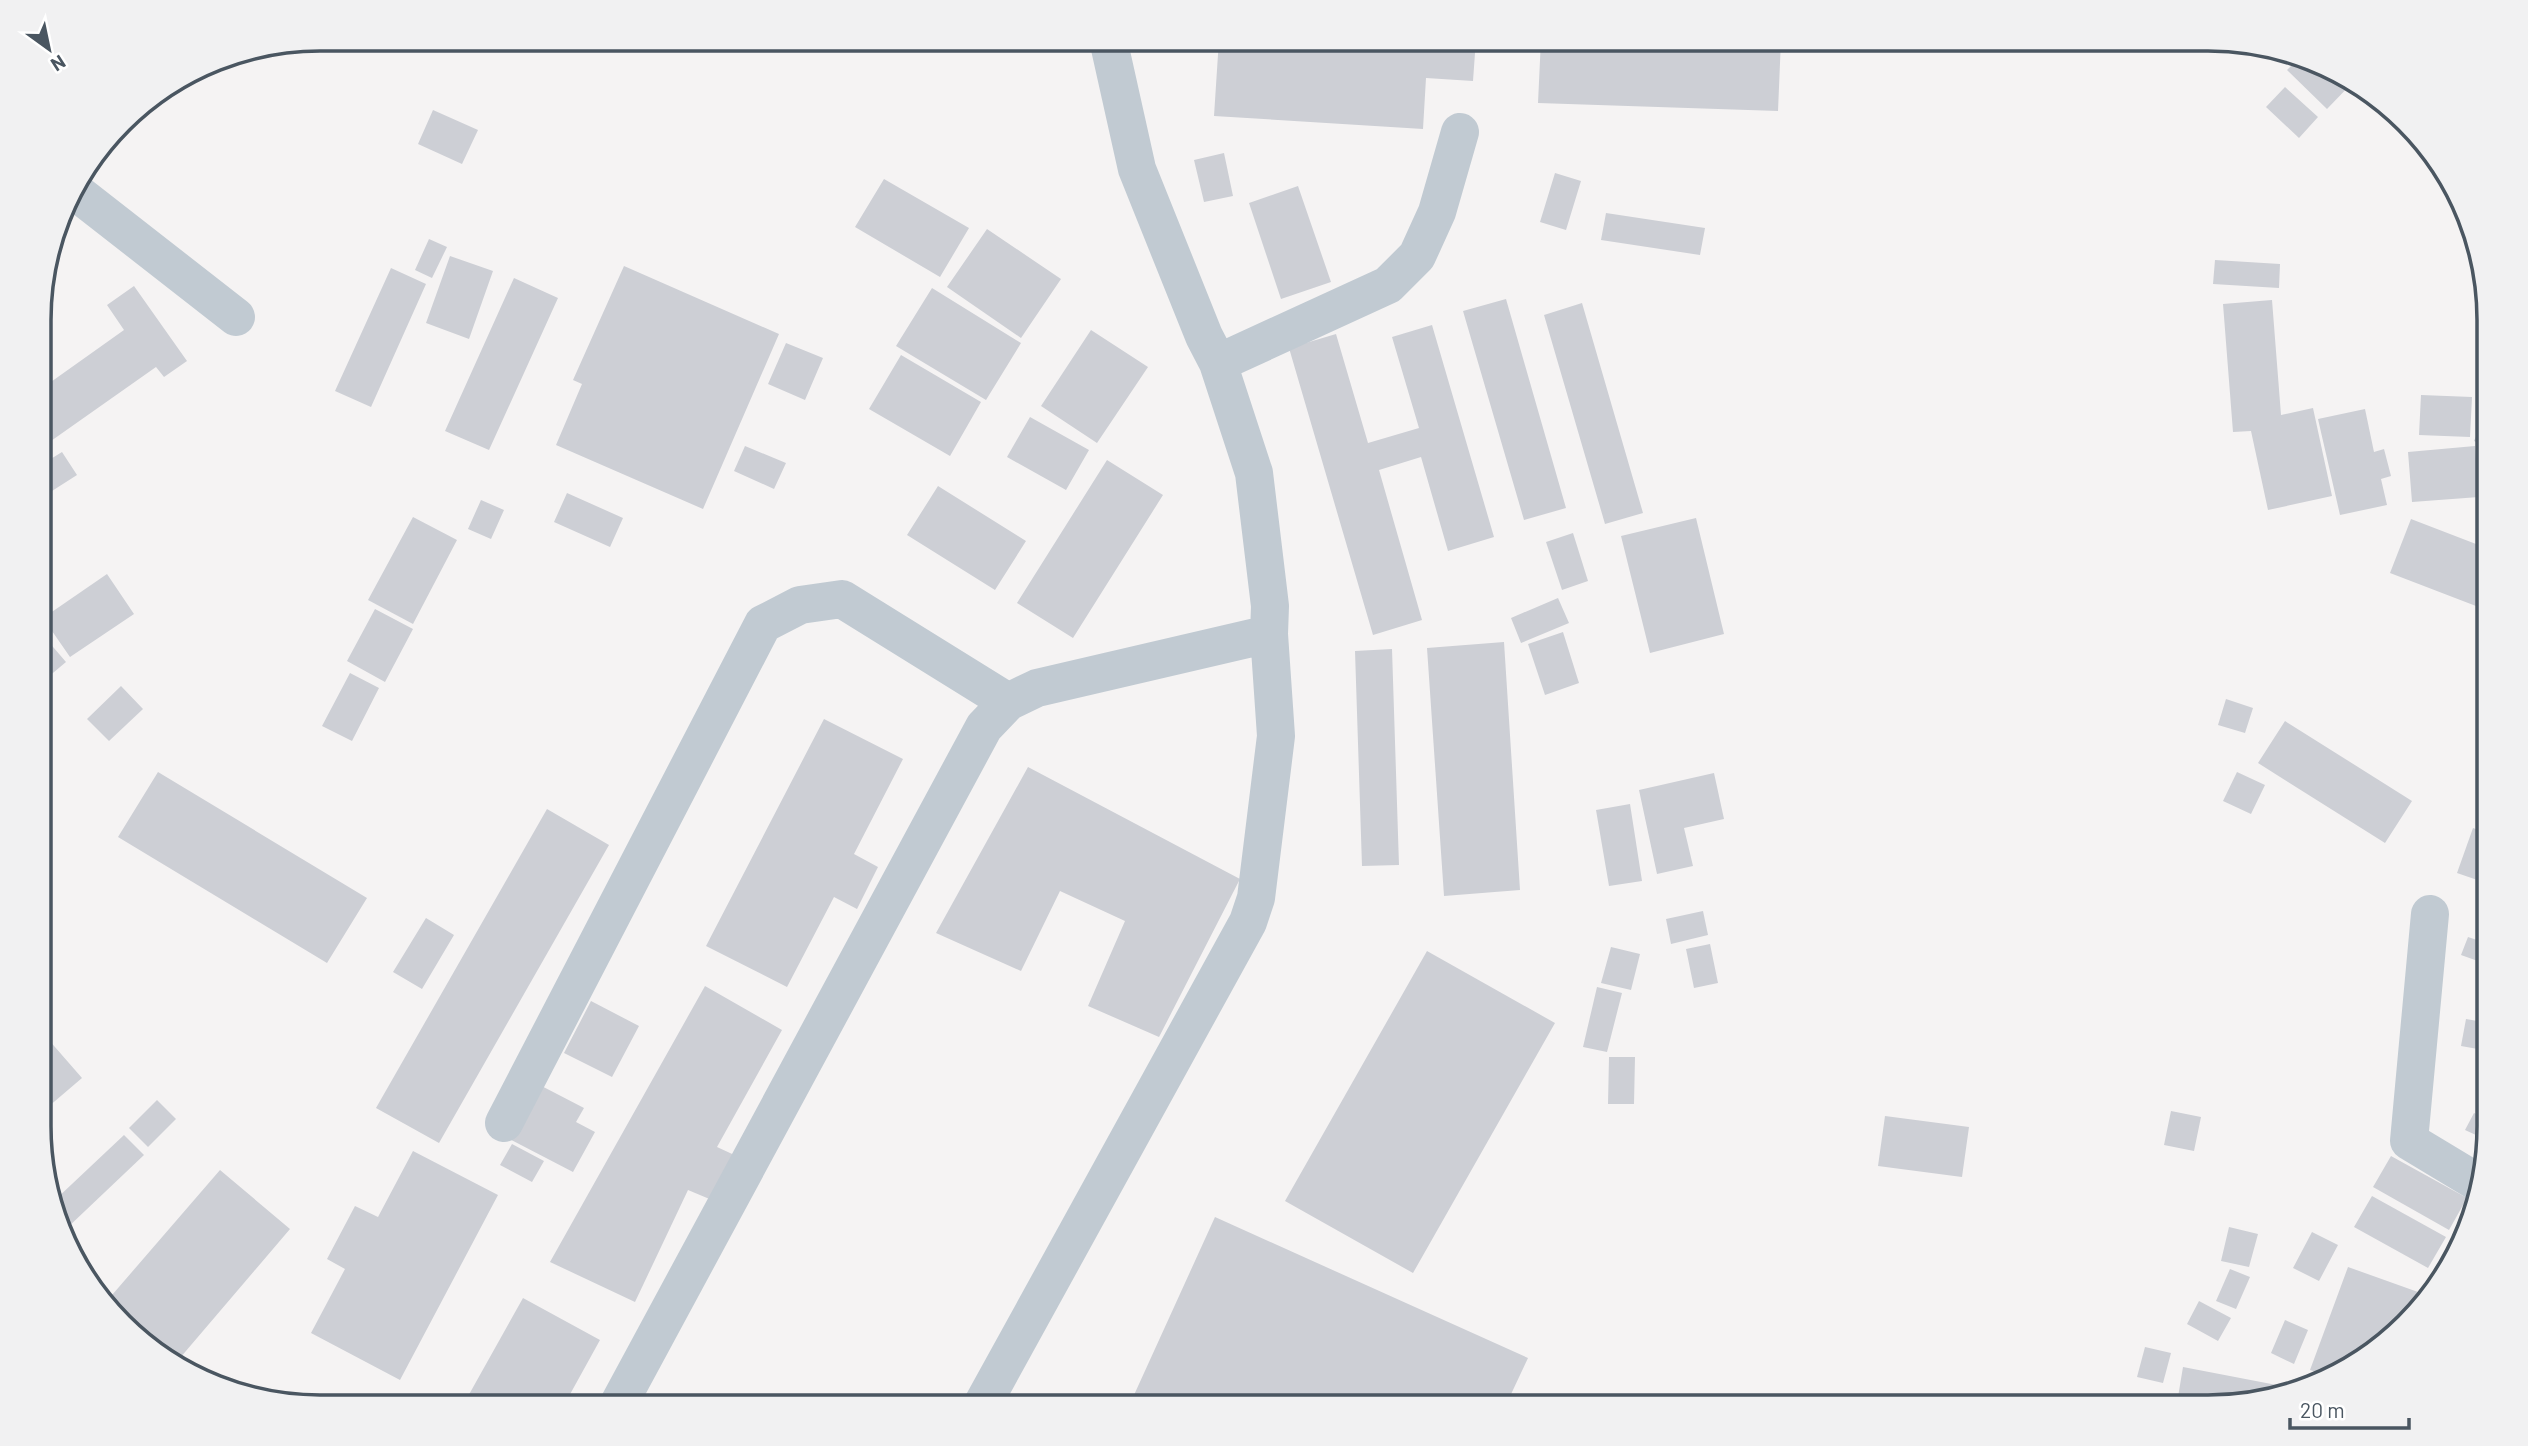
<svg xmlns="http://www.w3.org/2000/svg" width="2528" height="1446" font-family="Barlow,sans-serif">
	<rect width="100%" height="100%" fill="#f5f3f3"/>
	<path fill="#cdcfd5" d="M1219,39h257l-3,42 -47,-3 -3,51 -209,-13z
		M1541,39h240l-3,72 -240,-8z
		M2301,56l48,20 5,5 -27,28 -40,-39z
		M2285,87l33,30 -19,21 -33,-31z
		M433,110l45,20 -16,34 -44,-20z
		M1224,153l9,43 -29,6 -10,-42z
		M1555,173l26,8 -15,49 -26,-8z
		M884,179l85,49 -29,49 -85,-50z
		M1298,186l33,96 -50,17 -32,-96z
		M1606,213l99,15 -5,27 -99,-15z
		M987,229l74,50 -40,59 -74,-51z
		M429,239l18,8 -15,31 -17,-8z
		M450,256l43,15 -24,68 -43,-16z
		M2215,260l65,4 -1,24 -66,-4z
		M624,266l155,68 -76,175 -147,-64 26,-61 -9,-4z
		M391,268l35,16 -55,123 -36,-16z
		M514,278l44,20 -69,152 -44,-19z
		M134,286l53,75 -23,16 -8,-10 -115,81v-59l83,-59 -17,-25z
		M932,288l89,55 -35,57 -90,-54z
		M1506,299l60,209 -42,12 -61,-209z
		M2272,300l9,115 32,-7 19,88 -64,14 -17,-79 -18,1 -10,-128z
		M1582,303l61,210 -38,11 -61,-209z
		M1432,325l62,212 -46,14 -27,-94 -42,13 43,150 -49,15 -84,-287 47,-14 32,109 51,-15 -27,-91z
		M1091,330l57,37 -51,76 -56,-37z
		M786,343l37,15 -18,42 -37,-16z
		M901,355l80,47 -31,54 -81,-47z
		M2421,395l51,2 -2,40 -51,-2z
		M2489,406v42l-15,-7z
		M2365,409l9,43 10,-3 7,27 -10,3 6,26 -47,10 -22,-96z
		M1030,417l59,33 -23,40 -59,-33z
		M745,446l41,17 -12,26 -40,-18z
		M2475,446l4,51 -67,5 -4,-50z
		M62,452l15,23 -36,23v-33z
		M1107,460l56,35 -90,143 -56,-35z
		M938,486l88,55 -31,49 -88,-55z
		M567,493l56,25 -13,29 -56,-25z
		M481,500l23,10 -13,29 -23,-10z
		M413,517l44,23 -44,84 -45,-24z
		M1696,518l28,116 -74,19 -29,-117z
		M2411,519l78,30v62l-99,-38z
		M1573,533l15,48 -26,9 -16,-48z
		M107,574l27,40 -64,43 -27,-39z
		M1558,598l11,25 -48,20 -10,-25z
		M375,609l38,20 -28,53 -38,-21z
		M1563,632l16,51 -34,12 -17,-51z
		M41,633l25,29 -25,21z
		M1504,642l16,248 -76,6 -17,-248z
		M1392,649l7,216 -37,1 -7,-215z
		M350,673l29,15 -27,53 -30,-15z
		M121,686l22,23 -34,32 -22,-22z
		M2226,699l27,9 -8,25 -27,-8z
		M824,719l79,40 -49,95 24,13 -21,42 -23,-12 -47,90 -81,-41z
		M2285,721l127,80 -27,42 -127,-80z
		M1028,767l212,112 -81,158 -71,-31 37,-85 -65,-30 -39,80 -85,-38z
		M158,772l209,126 -40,65 -209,-126z
		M2237,772l28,13 -14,29 -28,-13z
		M1714,773l10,46 -40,9 9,38 -36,8 -18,-84z
		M1630,804l12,77 -33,5 -13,-76z
		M547,809l62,36 -170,298 -63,-35z
		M2473,828l16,6v50l-32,-11z
		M1703,911l5,24 -37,9 -5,-25z
		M426,918l28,17 -32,54 -29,-17z
		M2468,937l21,7v21l-28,-10z
		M1710,944l8,39 -24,5 -8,-39z
		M1611,947l29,7 -9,36 -30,-7z
		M1427,951l128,72 -142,250 -128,-72z
		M705,986l77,44 -65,117 26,12 -24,44 -31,-13 -53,112 -85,-40z
		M1597,987l25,6 -15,59 -24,-5z
		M591,1001l48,25 -27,51 -48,-24z
		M2466,1019l23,4v28l-28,-5z
		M41,1031l41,47 -41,35z
		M1609,1057h26l-1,47h-26z
		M530,1080l54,28 -8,14 19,10 -22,40 -71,-37z
		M157,1100l19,19 -28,28 -19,-19z
		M2171,1111l30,6 -7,34 -30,-6z
		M2474,1113l15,7v21l-24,-11z
		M1885,1116l84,11 -7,50 -84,-11z
		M124,1135l20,20 -78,74 -11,-29z
		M512,1144l32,17 -12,21 -32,-17z
		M413,1151l85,44 -98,185 -89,-47 34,-64 -18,-10 28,-53 23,11z
		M2391,1156l76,42 -18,32 -76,-43z
		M220,1170l70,59 -116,136 -68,-63z
		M2372,1196l74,41 -18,31 -74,-41z
		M1215,1217l313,141 -23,49 -376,-1z
		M2229,1227l29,7 -9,33 -28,-6z
		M2312,1232l26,13 -19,36 -26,-13z
		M2348,1267l70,25 -7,18 -47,50 -34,17 -20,-7z
		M2230,1269l20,8 -14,32 -20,-8z
		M523,1298l77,42 -37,67h-101z
		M2199,1301l32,17 -13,23 -31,-17z
		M2285,1320l23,10 -14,34 -23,-11z
		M2145,1347l26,6 -8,30 -26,-6z
		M2183,1367l104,20 -1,8 -57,11 -51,-9z"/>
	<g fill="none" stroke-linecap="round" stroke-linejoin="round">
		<path stroke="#c1cad2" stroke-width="38" d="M72,189l164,128
			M1218,363l170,-78 29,-29 20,-44 23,-80
			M2430,914l-21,227 68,41
			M504,1123l259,-499 37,-19 42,-6 166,103
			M617,1407l367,-680 24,-25 29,-14 232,-54
			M981,1407l267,-485 8,-24 20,-162 -7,-102 1,-28 -16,-133 -36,-110 -14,-27 -67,-167 -29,-130"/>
	</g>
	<path d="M0 0H2528V1446H0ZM320 51H2208A269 269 0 0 1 2477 320V1126A269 269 0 0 1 2208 1395H320A269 269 0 0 1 51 1126V320A269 269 0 0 1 320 51Z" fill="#f1f1f2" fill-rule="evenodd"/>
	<path fill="none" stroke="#4a5661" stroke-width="3.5" d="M320 51H2208A269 269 0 0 1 2477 320V1126A269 269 0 0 1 2208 1395H320A269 269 0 0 1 51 1126V320A269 269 0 0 1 320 51Z"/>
	<g transform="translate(49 49) rotate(147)" stroke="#ffffff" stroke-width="5" paint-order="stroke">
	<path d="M0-5L12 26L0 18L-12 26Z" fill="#4a5661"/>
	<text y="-10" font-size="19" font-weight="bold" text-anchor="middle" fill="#4a5661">N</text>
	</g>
	<path d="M2290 1418v10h119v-10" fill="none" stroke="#4a5661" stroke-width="3.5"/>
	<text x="2300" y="1418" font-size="21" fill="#4a5661" stroke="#ffffff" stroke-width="5" paint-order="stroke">20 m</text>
</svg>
